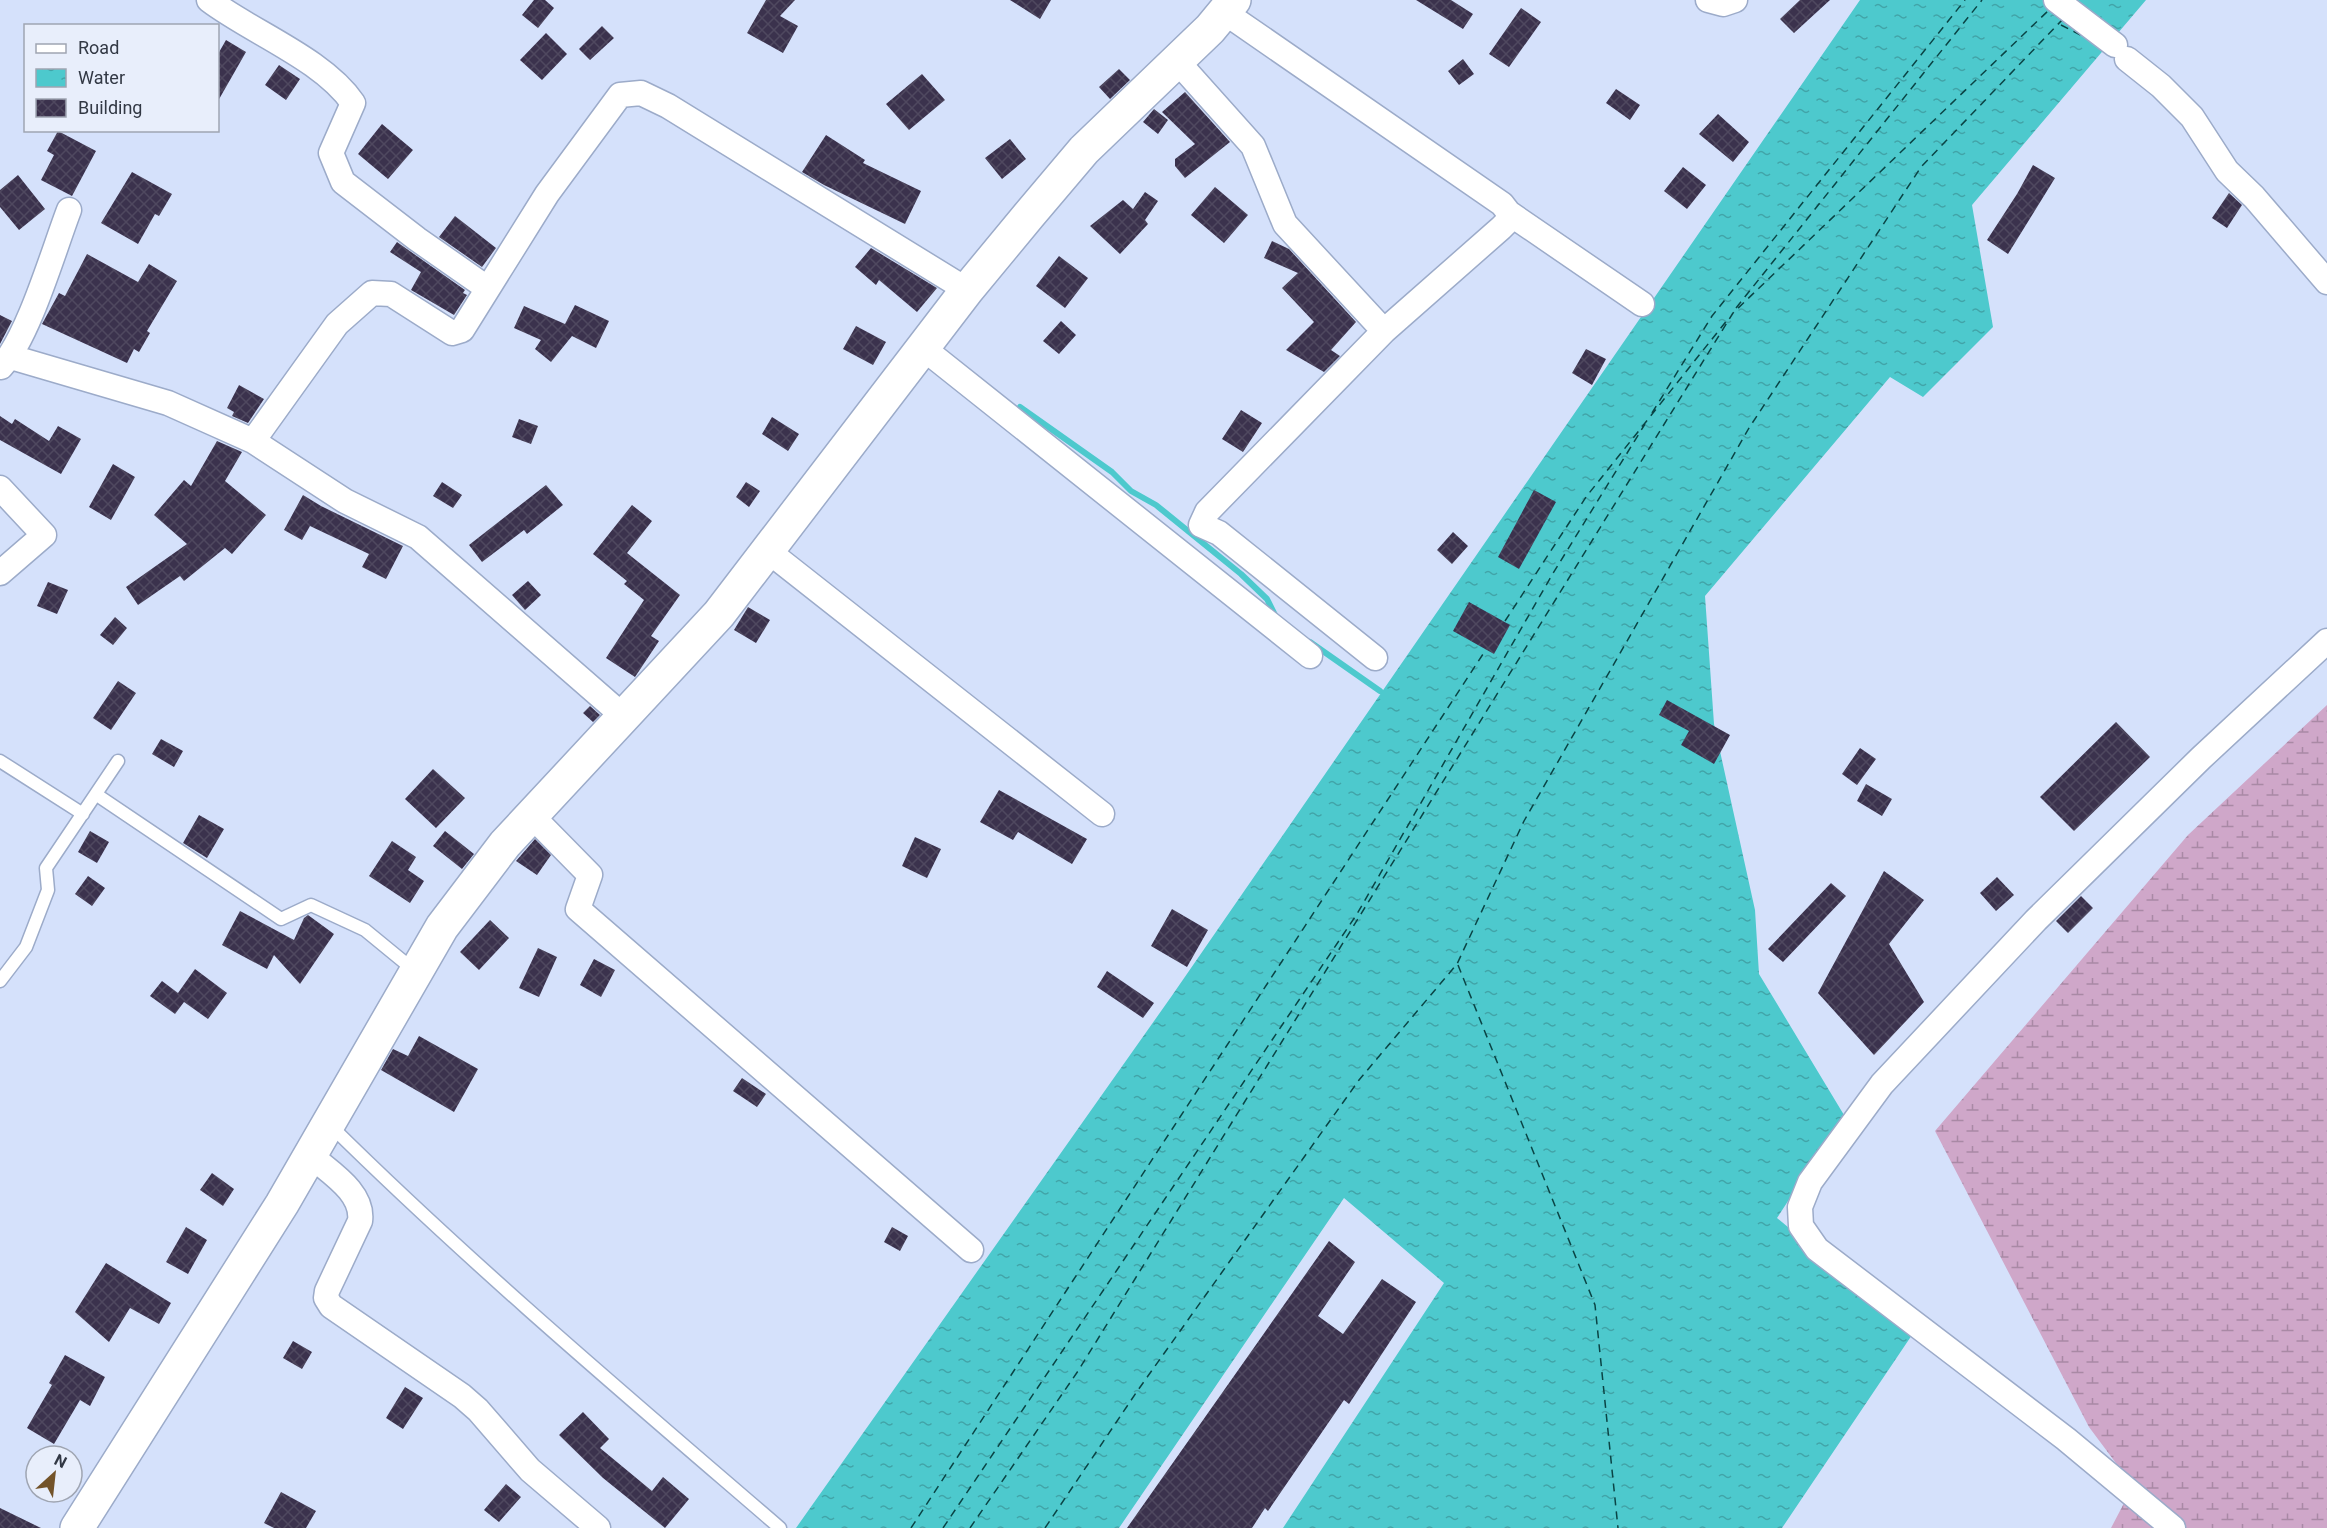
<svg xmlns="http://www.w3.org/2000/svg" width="2327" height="1528" font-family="Roboto,sans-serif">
	<defs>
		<pattern id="wetland-marsh" width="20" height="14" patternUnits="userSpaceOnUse" patternTransform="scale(1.5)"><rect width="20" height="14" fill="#cfa7c9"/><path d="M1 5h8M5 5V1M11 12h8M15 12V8" fill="none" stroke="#a989a5"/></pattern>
		<pattern id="water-ripples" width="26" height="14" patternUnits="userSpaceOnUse" patternTransform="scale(1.5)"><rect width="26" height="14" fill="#4dc9cd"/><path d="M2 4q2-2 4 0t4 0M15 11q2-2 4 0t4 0" fill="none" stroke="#41a4a8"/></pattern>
		<pattern id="building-cross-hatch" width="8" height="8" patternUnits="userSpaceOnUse" patternTransform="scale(1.5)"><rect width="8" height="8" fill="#3b324d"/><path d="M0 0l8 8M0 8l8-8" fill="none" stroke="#4f485f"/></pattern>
	</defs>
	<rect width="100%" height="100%" fill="#d5e1fb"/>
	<path fill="url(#wetland-marsh)" d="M2327,705v823h-216l22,-42 -44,-59 -154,-296 253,-296z"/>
	<path fill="url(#water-ripples)" d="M1860,0h286l-174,205 21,122 -70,70 -33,-20 -185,219 9,128 41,186 4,64 85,141 -67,103 137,114 -132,196h-499l161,-245 -100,-85 -225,330h-323l375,-531z"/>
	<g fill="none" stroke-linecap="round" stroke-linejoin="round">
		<path stroke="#4dc9cd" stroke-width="6" d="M1020,407l92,65 19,19 25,14 85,69 26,25 10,20
			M1310,642l70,49"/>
		<path stroke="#0a4445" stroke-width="1.5" stroke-dasharray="8 6" stroke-linecap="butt" d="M2061,25l25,13
			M1736,308l246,-308
			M1652,413l60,-97 253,-316
			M1505,621l81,-124 142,-178
			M1458,965l137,340 23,223
			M911,1528l576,-880
			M943,1528l414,-614 195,-339 93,-151
			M970,1528l108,-157 655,-1058 317,-304
			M1045,1528l93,-138 221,-310 98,-116 67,-143 225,-393 172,-261 142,-148"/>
	</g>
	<path fill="url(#building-cross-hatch)" d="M534,0h11l9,8 -16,20 -16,-13z
		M766,0h29l-15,16 18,10 -15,27 -36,-20z
		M1010,0h41l-11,19z
		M1416,0h35l22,14 -10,15z
		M1800,0h30l-36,33 -14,-14z
		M1521,8l20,14 -32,45 -20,-13z
		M602,26l12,12 -24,22 -11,-11z
		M546,33l21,21 -25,26 -22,-20z
		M226,40l20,12 -28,49v-47z
		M1463,59l11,15 -15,11 -11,-14z
		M279,65l21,14 -14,21 -21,-15z
		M1119,69l11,11 -20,19 -11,-12z
		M922,74l23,26 -36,30 -23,-26z
		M1616,89l24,16 -10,15 -24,-17z
		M1185,92l45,50 -45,36 -10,-12v-7l20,-15 -33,-32z
		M1154,109l14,11 -10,14 -15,-12z
		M1718,114l31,28 -16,20 -34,-28z
		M382,124l31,26 -25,29 -30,-25z
		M58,131l38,20 -24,45 -31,-16 13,-25 -7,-4z
		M826,135l39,25 -2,3 58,28 -16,33 -81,-39 -22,-13z
		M1010,139l16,20 -24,20 -17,-21z
		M2033,165l22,13 -47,76 -21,-14 30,-46z
		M1683,167l23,18 -19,24 -23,-18z
		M132,172l40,22 -13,22 -4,-2 -17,30 -37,-21z
		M18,175l27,34 -26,21 -19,-23v-17z
		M1215,187l33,28 -24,28 -33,-28z
		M1145,192l13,9 -13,19 3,4 -28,30 -30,-28 33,-26 10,9z
		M2229,193l13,12 -15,23 -15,-10z
		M455,216l41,32 -14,19 -43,-30z
		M1272,241l17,8 67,73 -25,28 9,6 -16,16 -38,-22 28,-28 -32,-34 16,-15 -34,-15z
		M397,242l68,48 -2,3 4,2 -13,20 -43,-25 10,-18 -31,-20z
		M871,248l66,40 -20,24 -38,-32 -3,5 -21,-18z
		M87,254l51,28 11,-18 28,17 -30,50 3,2 -11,19 -5,-3 -7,14 -85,-39 17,-31 6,3z
		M1059,256l29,22 -23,30 -29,-22z
		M575,305l34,16 -13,27 -24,-12 -21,26 -16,-13 6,-9 -27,-12 10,-22 41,18z
		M0,315l12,6 -12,23z
		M1061,321l15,14 -17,19 -16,-13z
		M856,326l30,16 -13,23 -30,-16z
		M1586,349l20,10 -14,26 -20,-12z
		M239,385l25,14 -16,24 -16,-7 2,-4 -7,-4z
		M1241,410l21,13 -19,29 -21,-13z
		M0,416l12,8 3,-5 34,22 9,-15 23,13 -20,35 -61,-34z
		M772,417l27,17 -11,17 -26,-17z
		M519,419l19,7 -7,18 -19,-7z
		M217,441l25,11 -17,29 41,34 -34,39 -7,-6 -41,33 -4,-5 -42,29 -12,-18 61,-43 -33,-29 30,-35 7,6z
		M113,464l22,13 -24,43 -22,-13z
		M442,482l20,13 -9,13 -20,-12z
		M746,482l14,9 -11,16 -13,-10z
		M546,485l17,20 -36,29 -3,-4 -42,32 -13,-17z
		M1534,490l22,12 -37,67 -21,-12z
		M303,495l18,11 82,40 -17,33 -24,-12 7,-13 -59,-28 -8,14 -18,-10z
		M632,505l20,16 -25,32 53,42 -29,41 8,5 -24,36 -29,-19 38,-58 -20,-16 3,-3 -34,-27z
		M1453,532l15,14 -16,18 -15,-14z
		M528,581l13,14 -16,15 -13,-15z
		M48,582l20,8 -11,24 -20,-8z
		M1469,602l41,23 -16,29 -41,-23z
		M748,607l22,13 -14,23 -22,-13z
		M115,617l12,11 -14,17 -13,-10z
		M118,681l18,12 -25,37 -18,-12z
		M1667,700l63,35 -16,29 -33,-19 8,-14 -30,-16z
		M590,706l10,9 -7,7 -10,-9z
		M2116,722l34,35 -76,74 -34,-34z
		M161,739l22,12 -9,16 -22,-13z
		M1860,748l16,11 -19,26 -15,-11z
		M433,769l32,29 -29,30 -31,-29z
		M1866,784l26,15 -10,17 -25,-15z
		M999,790l88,49 -15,25 -54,-32 -5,8 -33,-18z
		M199,815l25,14 -17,29 -24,-15z
		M90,831l19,11 -12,21 -19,-11z
		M445,831l29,23 -12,15 -29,-23z
		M915,837l26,12 -14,29 -25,-12z
		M535,839l16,16 -14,20 -21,-14z
		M392,841l24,16 -8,13 16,11 -14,22 -41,-27z
		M1884,871l40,29 -35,44 35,58 -50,53 -56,-62z
		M88,876l17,12 -13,18 -17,-12z
		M1997,877l17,18 -18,16 -16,-18z
		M1831,883l15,13 -63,66 -15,-13z
		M2081,896l12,12 -25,25 -12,-12z
		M1172,909l36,21 -21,37 -36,-21z
		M240,911l54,29 10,-22 4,-3 26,19 -34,50 -26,-29 -7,14 -45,-24z
		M490,920l19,18 -30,32 -19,-18z
		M538,948l19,9 -18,40 -20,-9z
		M594,959l21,11 -14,27 -21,-12z
		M195,969l32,24 -19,26 -24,-17 -9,12 -25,-18 12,-15 16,12z
		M1107,971l47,32 -11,15 -46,-31z
		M419,1036l59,33 -24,43 -73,-42 12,-21 15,7z
		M742,1078l24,16 -9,13 -24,-16z
		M212,1173l22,16 -11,17 -23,-16z
		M186,1227l21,13 -19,34 -22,-12z
		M892,1227l16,9 -8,15 -16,-9z
		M1329,1241l26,21 -37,54 25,18 39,-55 34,23 -67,102 -5,-4 -76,111 -3,-3 -13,20h-125z
		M106,1263l65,40 -12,21 -29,-16 -21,34 -34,-30z
		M293,1341l19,11 -10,17 -19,-11z
		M65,1355l40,22 -15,29 -10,-6 -26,44 -27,-16 25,-43 -3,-2z
		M405,1387l18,11 -20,31 -17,-11z
		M583,1412l26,27 -9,9 52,43 11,-14 26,22 -24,29 -62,-50 -44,-43z
		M506,1484l15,13 -22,25 -15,-12z
		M281,1492l35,19 -10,17h-32l-10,-5z
		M0,1508l41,20h-41z"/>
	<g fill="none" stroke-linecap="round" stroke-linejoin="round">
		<g stroke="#9cabc9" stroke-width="15">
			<path id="lane" d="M0,761l83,53
				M97,795l184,124 30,-14 54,25 50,41
				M0,981l26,-34 22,-57 -2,-22 72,-107
				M331,1126c143,141 297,271 449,402"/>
		</g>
		<g stroke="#9cabc9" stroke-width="27">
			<path id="street" d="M209,0c42,32 114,59 144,103l-22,50 12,29 74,57 70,49
				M1708,0l15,4 12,-4
				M2056,0l59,45
				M1224,12l278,192 7,9 -1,8 -7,7 -117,103 -177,181 -6,13 18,8 156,125
				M2127,59l34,27 31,31 35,54 27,26 73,85
				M1177,61l76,85 32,78 99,107
				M1509,213l133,91
				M923,348l387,308
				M11,357l157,46 85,38 92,60 73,36 204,178
				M1,367c28,-31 52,-115 68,-157
				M253,441l84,-117 35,-31 19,1 61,39 10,-3 85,-136 73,-99 21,-2 27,13 299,184
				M0,488l44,47 -44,38
				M768,551l334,263
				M531,815l59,60 -12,34 393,341
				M310,1155c19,17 54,37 50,66l-33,70 -1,7 5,8 131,90 16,14 52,60 68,58
				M2173,1528l-107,-89 -249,-190 -16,-23 -1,-19 10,-25 72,-98 154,-164 165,-162 126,-117"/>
		</g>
		<g stroke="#9cabc9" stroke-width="36">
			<path id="secondary" d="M77,1528l205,-324 160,-277 63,-83 214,-230 248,-324 62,-75 55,-65 126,-121 24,-29"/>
		</g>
		<use href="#lane" stroke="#fff" stroke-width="12"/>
		<use href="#street" stroke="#fff" stroke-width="24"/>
		<use href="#secondary" stroke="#fff" stroke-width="33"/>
	</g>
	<rect x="24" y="24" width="195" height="108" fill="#e8eefb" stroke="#9fa5b2" stroke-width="1.5"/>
	<rect x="36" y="44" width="30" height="9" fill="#ffffff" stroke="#9fa5b2" stroke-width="1.5"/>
	<text x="78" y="54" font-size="18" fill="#323844">Road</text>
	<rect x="36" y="69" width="30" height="18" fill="url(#water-ripples)" stroke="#9fa5b2" stroke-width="1.5"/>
	<text x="78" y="84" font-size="18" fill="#323844">Water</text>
	<rect x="36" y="99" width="30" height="18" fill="url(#building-cross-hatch)" stroke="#9fa5b2" stroke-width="1.5"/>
	<text x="78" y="114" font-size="18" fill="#323844">Building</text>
	<g transform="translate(54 1474) rotate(27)"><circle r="28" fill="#e8eefb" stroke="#9fa5b2" stroke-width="1.5"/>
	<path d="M0-4.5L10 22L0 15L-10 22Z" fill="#735329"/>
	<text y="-9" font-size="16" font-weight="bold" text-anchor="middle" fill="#323844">N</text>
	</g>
</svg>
